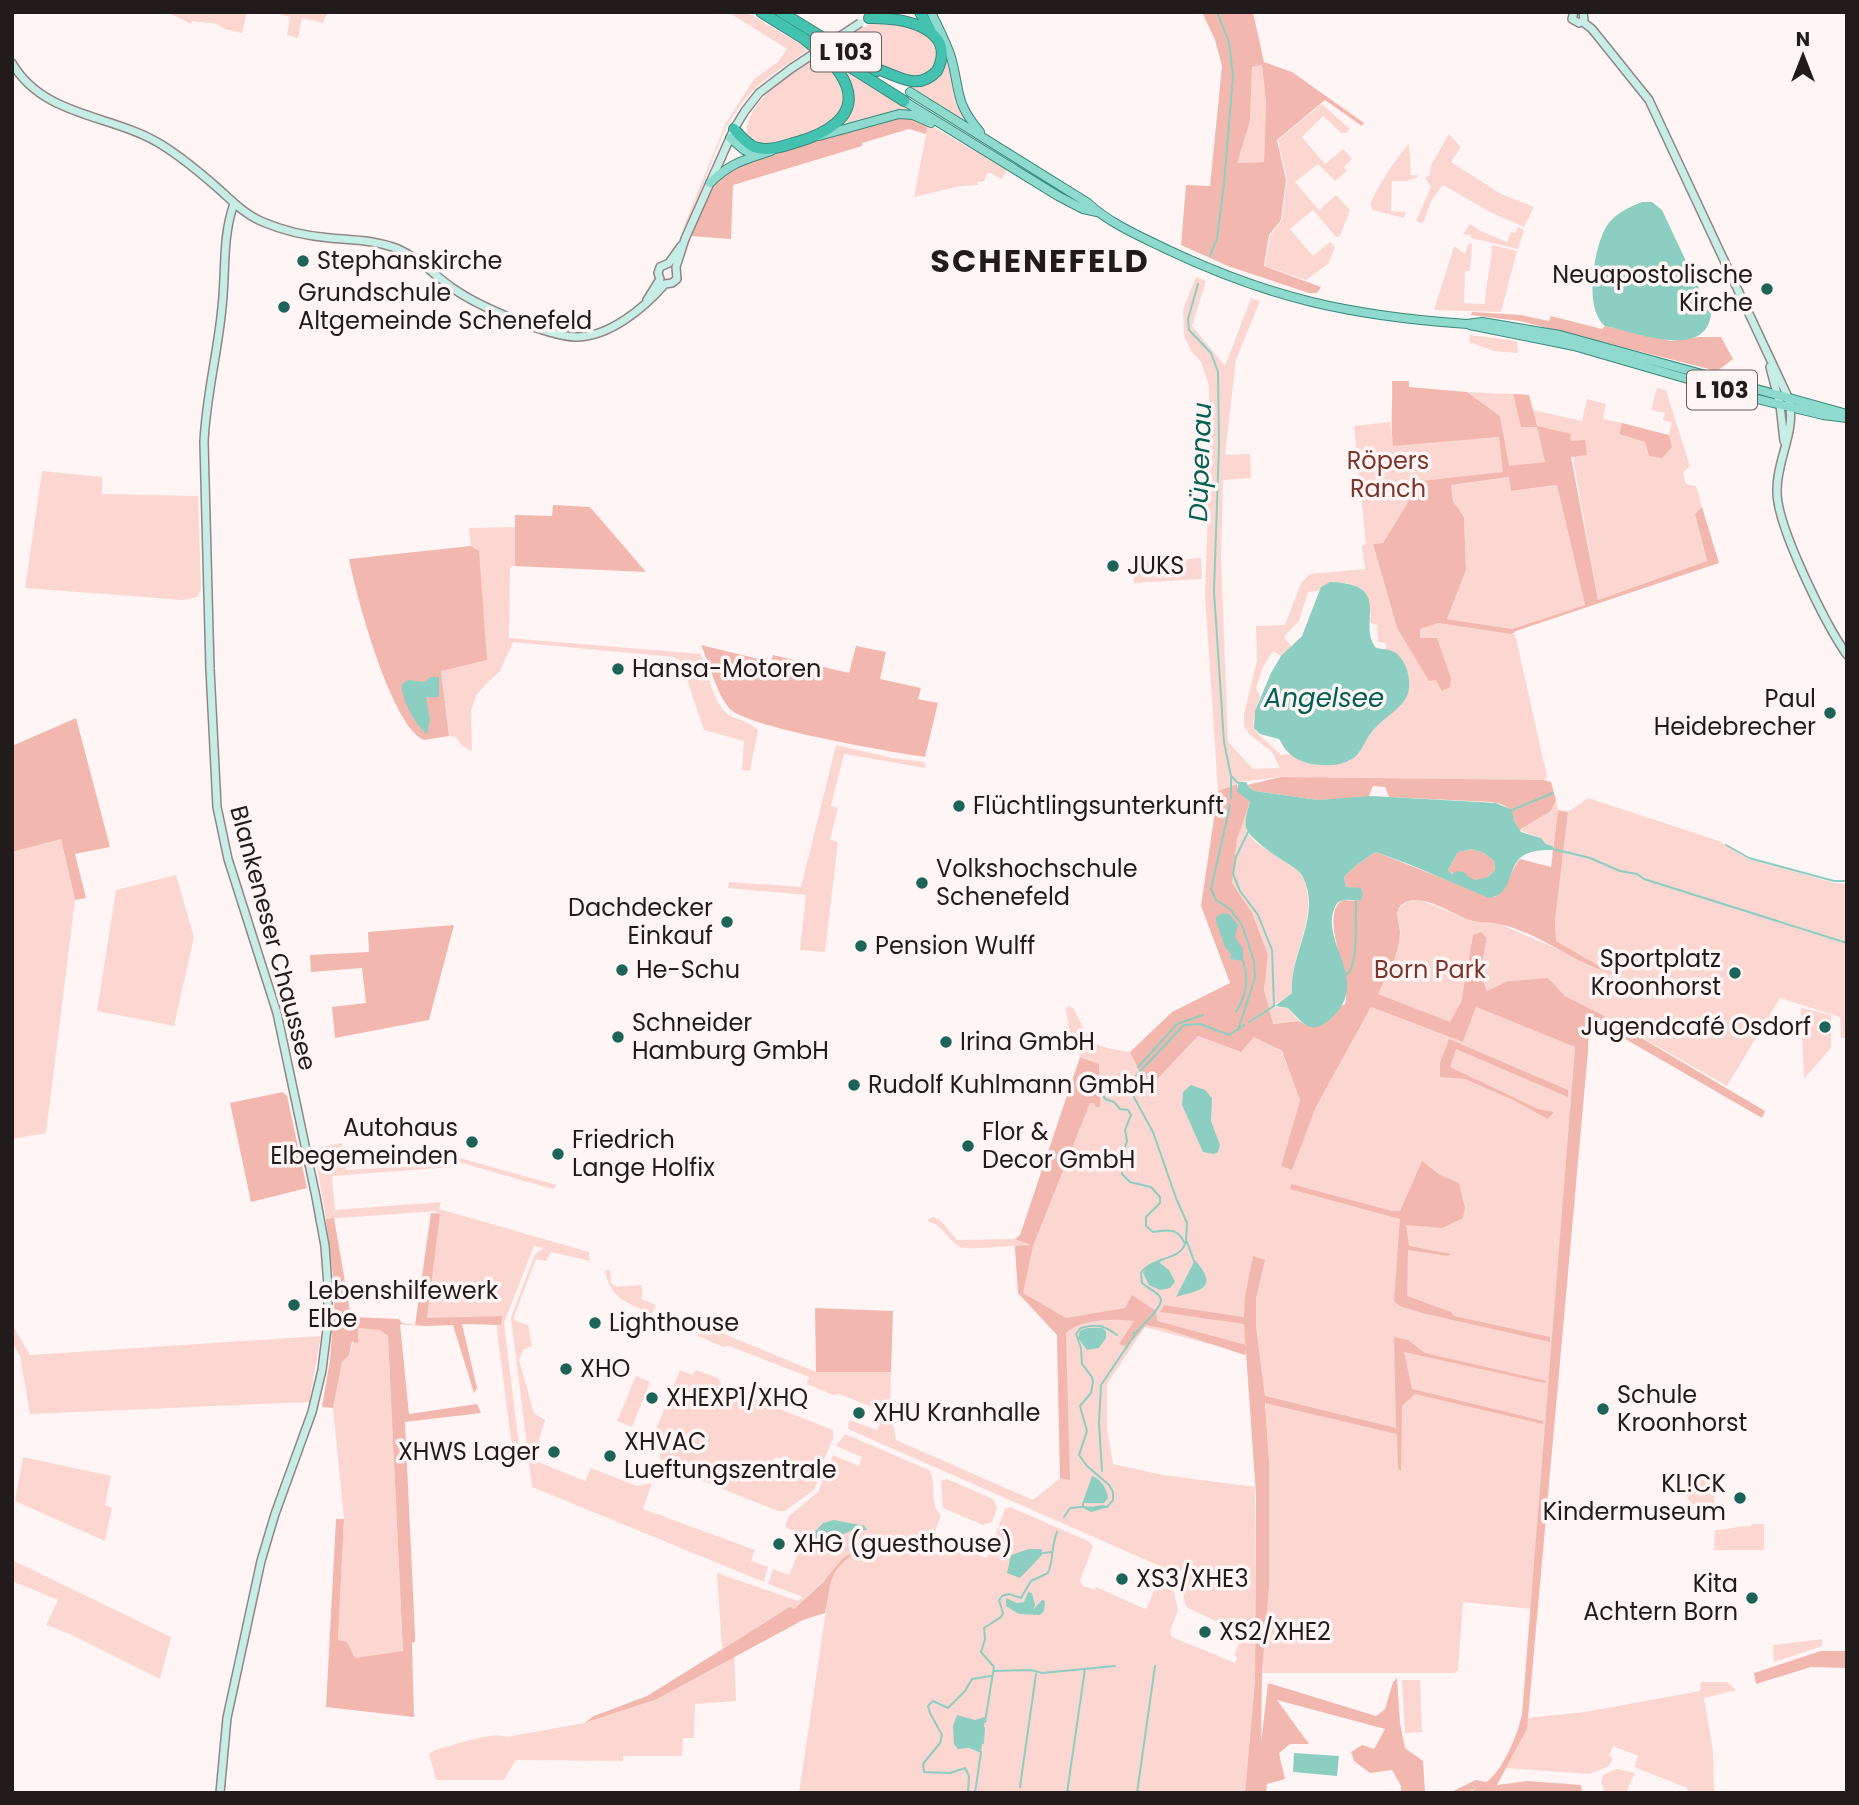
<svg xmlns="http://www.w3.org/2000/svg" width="1859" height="1805" font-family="Poppins,sans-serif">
	<rect width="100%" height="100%" fill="#fef5f4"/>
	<path fill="#fcd7d1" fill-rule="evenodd" d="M167,12h80l-5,21 -17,-4 -8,-5 -25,-3 -1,3z
		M270,12h58l-5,11 -21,-5 -4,20 -11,-3 3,-18z
		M728,12h18l63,37c-23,17 -50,31 -67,54 -30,38 -36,92 -62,132l46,-112 28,-44 24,-17 9,-13z
		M875,21c31,1 67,6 61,45l-16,13 -27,-7 -51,-32z
		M818,56c20,17 40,54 7,72 -6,3 -14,5 -21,7 -13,5 -26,11 -41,10 -30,-3 -12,-34 -1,-46 16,-18 36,-30 56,-43z
		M831,58l90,57c-27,-5 -48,2 -74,10l-1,-5 6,-14z
		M946,61l4,4 6,38 8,17 -58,-36 9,2z
		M1262,65l4,37 -2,60 -28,1 14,-42 2,-54z
		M1322,104l28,25 -4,4h-5l-18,-17 -21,21 23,27 18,-15 9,10 -8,8 3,4 -12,10 -17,-17 -23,18 24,28 17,-15 14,15 -10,26 -4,1 -23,-27 -23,19 23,27 17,-14 5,5 -7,17 -22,16 -41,-14 5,-30 12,-16 5,-40 -9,-40z
		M928,124l79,45 -5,10 -14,-7 -4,9 -6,1v3l-18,1 -46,11z
		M1449,134l12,13 -10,15 50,32 33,13 -10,20 -32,-14 -49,-28 -12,16 -7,20 -3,2 -5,-2 15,-34 -6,-9 5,-3 1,-10z
		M1409,144l2,31h7v2l-11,4h-15l-1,30 15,1 -2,6 -31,-8 -3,-6c11,-23 22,-41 39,-60z
		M1470,224l11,7 26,11 4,-10 4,1 3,-6 6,3 -6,19 -47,-11v-3l-8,-1z
		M1469,243l3,1 -2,27h-5l-1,32 21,1c1,-21 6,-38 7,-59l25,6 -16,61 -67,-2 20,-64 11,8z
		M1196,277l10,4 -14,45 33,40 26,-68 9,3 -24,59 -11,95 25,-1 1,24 -28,2v2l-2,76 7,184 25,27 27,-1 -8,-16 -23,-18 -5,-8v-12l13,-54 -1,-34 29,-1 16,-42 9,-9 55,-5 -3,-23 4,-2 -12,-118 36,-4 3,23 106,-8 5,35 -83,10 -38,61 -10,1 24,84 54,50 -14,-40h-17l-1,-9 19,-6 77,11 32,142 -3,4 -263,-3 -42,5 -21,9 -13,-196 5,-147 -1,-62 -8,-24 -10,-11 -7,-16 -1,-25zM1347,583l15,7 9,25 -1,8 7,2 1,17 8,1v7l8,1 11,49 -28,25 -13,16 -5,12 -10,8 -43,1 -17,-8 -8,1c-23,-24 -36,-20 -21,-58l-4,-9 7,-21 10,-16 8,5 11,-9 -8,-10 15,-16 9,-29 11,-1 2,-4z
		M1470,335l47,6 1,12 -24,-2 -25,-9z
		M1657,388l9,2 24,76 -7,6 3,12 10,2 6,21 -7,7 12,47 -109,39 -28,-159 -33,-14 8,35 -37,5 -8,-51 -33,-24 62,3 4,15 49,11 5,-22 19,5 -3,15 19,4 -3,11 53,13 -3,-12 3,-12 -9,-3 2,-7 -14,-3z
		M42,471l60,6v17l96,2 3,93 -4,8 -14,3 -158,-12z
		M1510,477l2,14 45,-6 28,120 -73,24 -65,-10 19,-49 -2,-53 -11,-16 -2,-16z
		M515,527v39l-5,1 -1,71 192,16c7,18 12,50 28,61 10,6 22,6 29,16l-8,40 -8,-1 2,-29 -40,-11 -22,-65 -3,-5 -6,-3 -160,-15 -13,29 -16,15 -8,10 -5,15 1,40 -10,-5 -6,-9 -7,-1 -8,-65 15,-5 23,-115 -8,-5 -2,-18z
		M1201,558l1,21 -68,4 -2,-20z
		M836,745l56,13 32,4 2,6 -82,-14 -13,52 7,2 -8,32 8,2 -13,110 -25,-2 6,-55 -78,-7 1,-6 72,5z
		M1588,798l131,43 27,17 88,25 13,1v154h-6l-1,-21 -60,-19 -53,88 -128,-73 -34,-17 -17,-18 -40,3 -21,10 -7,-18 7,-35 -14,-3 -12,67 -11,21 -73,-29 20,-41 4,-22 -4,-12 1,-9 9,-9 11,-2 54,22 28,3 109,48 -53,-31 -1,-20 13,-109z
		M1556,800l2,10 -5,36 -7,-2 -5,-6 -22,-8 32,-19z
		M1248,808c0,7 -4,14 -2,21 8,22 52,30 59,53 12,41 -16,74 -13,111l-17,12v2l13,1 11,13 -27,3 -8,-34 4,-35 -36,-71 5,-45z
		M61,839l14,61 -29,233 -34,6v-287z
		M176,875l18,62 -20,89 -77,-15 19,-121z
		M1068,1006l5,2c20,37 14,37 57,44l18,37 50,-53 43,16 13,-16 28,16 18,48 -19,66 10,3 25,-62 55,-100 92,35 13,-35 99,40 -44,562 -68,-7 -5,68 -4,3h-192l7,-85v-128l-4,-64 -9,-70v-27l9,-39 -20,36v21l-81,-12 -3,6 83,12 4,31 -103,-27 -38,57v45l6,35 50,11 92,12v193l-10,113h-446l32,-217 5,-8 19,-15c-23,16 -40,37 -61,56l-4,-1 -68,41 -5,-76 81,28 5,-4 -35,-13 5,-15 16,6 14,-34v-6l-18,-8 4,-11 29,-24 15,-37 26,11 3,-9 -26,-11 9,-12 84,36c9,14 -1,34 12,45l-8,23 54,20 18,-49 5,-2 78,34 5,5 -13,35 3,5 11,4 2,-3c18,7 33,16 50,22l14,-31 6,-1 5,3 7,30 -8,21 2,6 63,26 2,-6 -3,-2 7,-17 -1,-5 -54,-26 -8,-33 -330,-145 1,-9 28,10 8,-18 -46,-18 -6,1 -26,-11 2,-7 -80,-31 -6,1 -25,-11 1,-4 -4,-2 3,-7 118,49h75l-1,34 6,34 137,60 27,-22 -3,-143 -39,-42 -3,-47c-12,0 -50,5 -57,0 -13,-10 -14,-20 -31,-25l6,-4 7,3 17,20 58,-1 18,6 57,-143 4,1 5,-39 -19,-7 -11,-28 -3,-20z
		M1801,1008l30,7v33l-27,31z
		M342,1143l4,27 105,-6 5,-7 101,28 -4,4 -98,-28 -3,6 -120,9 3,34 106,-8 -2,7 150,43 1,9 -39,-9 -5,9 -10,-2 -22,58v3l14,5 4,21 -9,4 -4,10 15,53 11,7 -12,40 52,21 6,-13 46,18 15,-3 -9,26 112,41 -4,11 17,6 -4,15 -232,-95 -21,-170 24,-63 9,-6 -10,-2 -30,77 17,139 -7,1 -18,-140 -74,1 14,-113 -110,8 -11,-63 6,-9z
		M605,1270h5l1,13 6,4 25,-2v14l14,6 -4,9c-25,-12 -42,-14 -47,-44z
		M12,1324l18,31 291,-19 -12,66 -279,12 -10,-58 -8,-14z
		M358,1327l22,3 8,6 15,316 -48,6 -8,-16 -9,-1 6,-122 -11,-111 9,-46 7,-7z
		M680,1370l13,5 3,-5 22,8 5,9 110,43v9l-10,23c-17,8 -32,0 -48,-5l-4,9 15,6 5,-4 31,4 -8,18 -29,21h-7l-85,-34 -34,-19 2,-7 -7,-3 -6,1z
		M636,1376l14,6 -18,45 -15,-6z
		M23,1457l88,19 -6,29 7,3 -7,33 -90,-40z
		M1717,1476l-4,33 -18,-2c-24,-24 1,-30 22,-31z
		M947,1479l46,20 4,9 -5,14 -9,3 -40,-17 -2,-27z
		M1752,1524h12v26h-50l1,-20c15,0 21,-4 36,-4z
		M12,1560l159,77 -11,42 -92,-46 -22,-8 12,-25 -46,-19z
		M1822,1639v7l-48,16 -1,-17z
		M734,1647l2,54 -41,3 -1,34h-11l-1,18h-59v5l-107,-1 -12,20h-68l-7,-26 6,-4c18,-4 56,-19 71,-13l78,-14 71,-23z
		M1402,1680h18l2,52 -17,1z
		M1701,1682h26l9,8 -32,8 9,53 1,42h-25l-2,-5 -53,-21 4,-11 -25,-10 -4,10 4,2 -4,8 -19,8 -84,-6 21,-39v-11l58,-6 115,-21z
		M1617,1769l18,4 -9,20h-21l-4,-11 2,-7z"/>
	<path fill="#f2b8af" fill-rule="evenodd" d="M1202,12h51l11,50 28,10 72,51 -2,3 -37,-26 -48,40 9,40 -5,40 -12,15 -5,31 57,21 -4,6h-8l-81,-27 -47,-21 5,-60 24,1 12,-120 -7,-26zM1262,65l4,37 -2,60 -27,1 13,-42 2,-54z
		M906,117l22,7 -2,10 -17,-5 -47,14v3l-129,39 -2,54 -40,-3 19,-44 13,-17 9,-7 28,-10 132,-40z
		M1472,312l49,3 28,6 2,-5 51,13 3,-3 66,15 28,-4h22l12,22 -16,12 -197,-50 -49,-6z
		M1392,381h17v6l58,5 33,24 9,50 36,-4 -8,-35h-16l-8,-33 16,1 8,31 34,8 -1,7 15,-1 2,15 -16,2 27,143 109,-39 -12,-47 7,-7 17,56 -203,68 -4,3 -74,-11 -18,6v9h17l14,40 -1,9 -8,4 -6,-11 -7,1 -32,-53 -24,-84 10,-1 38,-62 82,-9 -4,-35 -106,9c-3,-23 0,-43 -1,-65zM1509,477l2,14 46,-6 28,120 -73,24 -65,-10 19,-49 -2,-53 -11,-16 -2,-16z
		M1622,423l47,12 3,12 -10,11 -13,-2 -4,-14 -26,-8z
		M553,505l37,2 56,65 -131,-6v-51l37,1z
		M471,546l8,5 8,109 -46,11 8,65 -25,4c-33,-14 -68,-145 -75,-181z
		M701,645l70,17 2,-7 76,18 7,-27 30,6 -6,27 41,9 -3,11 20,4 -13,54c-34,-5 -176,-29 -195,-48 -13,-14 -21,-46 -29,-64z
		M76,718l34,129 -35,7 11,44 -11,2 -14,-61 -49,13v-106z
		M1281,777l263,3 7,2 5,18 -5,11 -32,19 -5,-9 -3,-11 -10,-6 -9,-2 -103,-5 -4,-10 -12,-1 -5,12 -50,2 -63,-9 -8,-6z
		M1237,784l1,7 12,11 -13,37 -5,44 20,30 16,42 -4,35 9,34 26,-3 7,4 39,-21c8,-29 -27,-86 -3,-104l16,1 3,-12 -15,-2 -2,-10c5,-6 25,-22 32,-25l91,36 28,9c17,-14 13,-24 25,-38l31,8 7,-57 10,2 -13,109 1,20 57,33c-40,-11 -73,-41 -114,-50 -8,-2 -18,-1 -26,-3 -19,-5 -59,-35 -74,-13 -5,9 2,18 1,26 -1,22 -13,41 -22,60l72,28 11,-20 12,-67 8,-3 6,6 -7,35 7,18 21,-10 40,-3 17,18 34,17 166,98 -3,7 -173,-100 -1,33 -61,678 -30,56 30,-4 54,4 1,8h-112l7,-6 -9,6h-19l27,-13 10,2c17,-11 32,-48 36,-68l53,-667 -99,-40 -13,35 -92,-35 -55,100 -24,63 -11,-4 19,-66 -18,-49 -28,-14 -13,15 -43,-16 -50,53 -18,-37 42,-40 58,-29 -29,-77 17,-115z
		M1472,849l12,4 10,8 1,9 -7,7 -13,4c-9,-5 -21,-4 -27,-11l10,-18z
		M454,925l-25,95 -94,18 -3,-31 34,-4 -4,-35 -51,4 -1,-17 59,-3 -1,-20z
		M1449,1039l119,51v7l-112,-48 -6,18 88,42 16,3 -6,7 -37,-20 -46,-20 -25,-2v-14z
		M1080,1057l19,7 1,43h-4l-2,-4h-4l-57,143 -10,47 43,25 59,-10 7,-13 24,16 1,10 89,24 -1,10 -79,-26 -20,-4 -19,22 -8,-3 15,-23c-21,-2 -52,-3 -68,12l4,147 -10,-2 -3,-143 -39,-42 -3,-47 16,-1 -16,-6 5,-4z
		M283,1092l4,4 20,92 -56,14 -21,-99z
		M1422,1161l18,14 19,8 6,25 -2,10 -21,10 -36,-3 3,21 42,8 -3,2 -40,-6 -1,46 44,16 3,4 96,21v5l-128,-29 -22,-7 -6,-5 6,-82 -110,-30 1,-5 101,27h8z
		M431,1213l9,1 -13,104 75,-2 -1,9 -39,-1 15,64 -3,5 -21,-68 -28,1 -25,-2 9,90 68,-10 4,9 -76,9 10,212v8l-3,1 2,74 -88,-10 10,-188h8l-6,121 9,2 8,16 48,-7 -15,-315 -8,-6 -22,-2v15l-6,-1 -3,13 -7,7 -9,46 -11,-1 8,-47 5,-69 -9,-72 8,-1 17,99 48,2 3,4 13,2z
		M1253,1256l12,4 -9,39v27l9,70 131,32 -2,-91 14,3 17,13 122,28 -3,2 -140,-31 8,37 131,32v3l-128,-30 -13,12 -1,65 -3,-3 -1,-34 -132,-31 4,57v128l-7,85 -1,70 7,-60 108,33 9,-7 8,-27 4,-4 3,45 5,25 18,13 2,32h-24v-7l-9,-16 -22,3 -16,-12 -3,-9 11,-7 12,4 11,-20 -108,-29 32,44h-19l-11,9 6,26 -18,5 -1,9h-21l10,-113 1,-185 -12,-171 -84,-12 4,-7 80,12 1,-21z
		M815,1308l78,3 -2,61h-75z
		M859,1550c-32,22 -26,27 -34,63l-22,7 -148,80 -71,23 10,-7 53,-20 143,-89 4,2 29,-27 20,-24z
		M1821,1651h26v17l-36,-1 -55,17 -2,-11z"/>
	<path fill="#8ccec1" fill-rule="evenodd" d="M1642,202h10l10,8 49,104c-5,47 -77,18 -106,12 -22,-17 -11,-78 1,-99 8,-13 23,-20 36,-25z
		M1330,582c65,2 26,40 46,66 6,1 15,1 20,5 12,9 17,33 10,45 -6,11 -22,20 -31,30 -8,8 -12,20 -18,27 -14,15 -55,13 -69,-3 -4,-3 -6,-9 -9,-13l-19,-5 -6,-6 1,-17 16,-38 10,-17 21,-20 19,-49z
		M430,677h9v20h-13l4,23 -3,14c-10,-6 -28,-39 -25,-50l7,-4 16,2z
		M1239,782h7l3,5 6,4 63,9 54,-4 124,7 16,7 2,11 7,11 20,6 5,6 7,2v4c-11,0 -24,0 -33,8 -13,12 -7,36 -31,40l-78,-33 -35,-13c-7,3 -27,19 -32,25l2,10 15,1 2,6 -2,6c-8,2 -19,-4 -25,5 -20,36 40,77 -8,116 -19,16 -28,-2 -40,-13l-13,-2 17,-13c-3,-38 30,-77 11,-116 -4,-7 -10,-10 -16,-14 -10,-6 -37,-24 -41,-35 -2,-7 2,-19 4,-26l-13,-11zM1472,849l12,4 10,8 1,9 -7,7 -13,3 -8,-4 -1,-3 -8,-2 -6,3 -4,-4 10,-18z
		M1223,913l6,1 9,11 -3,12 8,12v12l-13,-2 1,-5 -6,-7 -9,-26v-4z
		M1191,1085l14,5 7,8 -1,23 9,24 -2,7 -4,2 -11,-2 -21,-47 1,-13z
		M1162,1258l-2,5 9,7 6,12 -5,6 -10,2 -11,-5 -6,-12 6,-7z
		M1195,1260c25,29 5,30 -19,37z
		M1087,1328h16l3,4v6l-7,10 -12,2 -9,-12 2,-7z
		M1092,1476c8,2 16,14 16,22l-4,5h-20v3c9,3 18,-4 25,1l-18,5 -10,-5z
		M834,1520l31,6 2,4 -17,1 -26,13 -9,-2v-10l8,-9z
		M1029,1549h13v6l-22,23 -13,-5 4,-18z
		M1028,1592l4,1 3,12 -2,5 9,-10 3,1 -1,10 -4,4 -21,-1 -13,-8v-8l11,5 7,-1z
		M957,1715l18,5 10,-3 -4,36 -12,-5 -11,1 -4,-5 -1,-18z
		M1294,1753l45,3 -2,20 -44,-4z"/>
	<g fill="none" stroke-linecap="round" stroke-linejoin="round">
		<path stroke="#8ccec1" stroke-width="2" d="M1210,256l7,-18 7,-55 9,-107 -4,-34 -12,-30
			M1198,284l-10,35 1,11 22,23 7,19 1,72 -5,147 10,151 7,34 7,7
			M1231,778v20
			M1230,805l-19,84 5,11 14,9 12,16 12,36 1,17 -17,52
			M1512,810l41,-17
			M1248,832l-12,25 -3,17 7,17 18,24 14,35 2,56
			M1726,845l23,13 85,23h13
			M1553,849l37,9 30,13 17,3 7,5 203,64
			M1346,975c13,-8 9,-57 10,-74
			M1236,1012c10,-16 14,-32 7,-51
			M1249,1022l25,-16
			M1138,1067l39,-43 26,-9
			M1129,1083l1,7 23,42 23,66 11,25 -1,20
			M1187,1242l7,19
			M1133,1333h3c5,-7 27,-26 25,-34 -2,-7 -14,-11 -19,-16l-1,-10c11,-16 39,-13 44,-29 -7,-17 -17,-14 -32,-12l-7,-6v-9l14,-14v-6l-9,-10 -21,-5 -8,-8 -1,-15 6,-18 -2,-11 6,-15 -3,-5 -8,-1 -6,-7 -9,-3 -3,-6 5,-8 22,-2 55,-58 16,-1 29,11 15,-10
			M1102,1471l-3,-48 2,-38 35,-52
			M1107,1507l6,-7v-8l-4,-7 -22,-19 -8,-11 8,-24 -7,-25 11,-13 2,-11 -1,-5 -10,-13 -1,-16 -5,-14 5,-6c16,-5 24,-2 36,7
			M1064,1517l6,-9 11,-1
			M1043,1553l9,-1
			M994,1671l37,-1 11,3 73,-7
			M985,1722l9,-55 -13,-15 4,-13 -1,-11 17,-11 2,-4 -4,-13 3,-4 7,-2 12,4 10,-17 17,-8c6,-14 3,-28 9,-41
			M983,1743l1,-15
			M1020,1787l16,-113
			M968,1793l1,-17 -4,-8 -15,5 -26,-1 -1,-8 17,-21 2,-8 -12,-22 -2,-7 5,-5 15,7 17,-17 7,-12 19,-3
			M975,1793l6,-41
			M1067,1793l18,-124
			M1137,1793l18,-127"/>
		<g stroke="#928684" stroke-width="10">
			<path id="secondary" d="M1574,12l-2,7 7,4 5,-3 -1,-8
				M1583,22l9,7 57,71 139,297c10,33 -12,62 -11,95 0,35 49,133 70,163
				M12,63c32,55 101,51 150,82 21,13 41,30 59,46 13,12 25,24 42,31 21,9 44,14 67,16 23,2 46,2 68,11 21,9 37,27 56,40 24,17 93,47 122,48 34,0 69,-30 89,-53l7,-1 5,-4 -1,-12 9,-28 49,-110 11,-18 14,-18 33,-25
				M647,300l13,-21 -2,-6 2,-6 9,-4 12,-17
				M1770,367l10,38 4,36
				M220,1793l7,-75 34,-157 14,-47 37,-102 10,-42 6,-49v-35l-3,-40 -9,-49 -39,-184 -49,-154 -11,-52 -7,-138 -6,-227c2,-46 14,-90 18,-135 4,-34 0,-71 12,-103"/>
		</g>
		<g stroke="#37887b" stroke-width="10">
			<path id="primary" d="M931,12c7,15 15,30 20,45 10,36 3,44 29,75
				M910,92l178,111c20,19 49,32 74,44 106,51 188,69 305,77l15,-2 78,13 287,79
				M904,101l154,95 25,13 14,3
				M819,136l80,-22 14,1 18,8
				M730,138l14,12 11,4
				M710,183c21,-21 35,-23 61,-32
				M1470,325l104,21 179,52 70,17 24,3"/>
		</g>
		<g stroke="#37887b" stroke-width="12">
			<path id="highway" d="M761,12l45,28
				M781,12l96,59
				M920,12l10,18
				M869,18c31,-1 90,9 68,53 -21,22 -40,3 -64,-3
				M828,53l76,48
				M734,129c6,7 12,14 20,18 15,5 29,-1 43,-5 25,-7 62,-24 49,-57 -8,-21 -28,-34 -44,-48"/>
		</g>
		<use href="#secondary" stroke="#c7ede7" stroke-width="7"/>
		<use href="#primary" stroke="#8edacf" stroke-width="8"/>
		<use href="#highway" stroke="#43c2af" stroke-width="10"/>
		<g stroke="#928684" stroke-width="10" stroke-linecap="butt">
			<path id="secondary-bridge" d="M792,68l68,-45"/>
		</g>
		<use href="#secondary-bridge" stroke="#c7ede7" stroke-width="7"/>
	</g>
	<g fill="#1c6459" stroke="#fef5f4" stroke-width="2.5">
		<circle cx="303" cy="261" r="7"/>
		<circle cx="1767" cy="289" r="7"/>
		<circle cx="284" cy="307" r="7"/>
		<circle cx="1113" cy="566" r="7"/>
		<circle cx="618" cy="669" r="7"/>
		<circle cx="1830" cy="713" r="7"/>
		<circle cx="959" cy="806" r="7"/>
		<circle cx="922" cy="883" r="7"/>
		<circle cx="727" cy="922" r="7"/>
		<circle cx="861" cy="946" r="7"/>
		<circle cx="622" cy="970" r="7"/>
		<circle cx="1735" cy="973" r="7"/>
		<circle cx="1825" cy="1027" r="7"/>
		<circle cx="618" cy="1037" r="7"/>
		<circle cx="946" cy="1042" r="7"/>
		<circle cx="854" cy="1085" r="7"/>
		<circle cx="472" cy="1142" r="7"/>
		<circle cx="968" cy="1146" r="7"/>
		<circle cx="558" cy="1154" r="7"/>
		<circle cx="294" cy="1305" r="7"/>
		<circle cx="595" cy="1323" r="7"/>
		<circle cx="566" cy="1369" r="7"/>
		<circle cx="652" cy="1398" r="7"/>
		<circle cx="1603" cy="1409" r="7"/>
		<circle cx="859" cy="1413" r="7"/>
		<circle cx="554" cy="1452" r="7"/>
		<circle cx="610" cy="1456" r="7"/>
		<circle cx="1740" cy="1498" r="7"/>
		<circle cx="779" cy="1544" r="7"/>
		<circle cx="1122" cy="1579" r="7"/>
		<circle cx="1752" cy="1598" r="7"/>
		<circle cx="1205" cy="1632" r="7"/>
	</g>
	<g text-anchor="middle" stroke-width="7" stroke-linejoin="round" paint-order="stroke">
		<g fill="#fef5f4" stroke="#635d5c" stroke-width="2">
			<rect x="811" y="32.5" width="70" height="39" rx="5"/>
			<rect x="1687" y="370.5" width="70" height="39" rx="5"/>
		</g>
		<g font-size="23" font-weight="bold" fill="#211c1b">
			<text x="846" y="60">L 103</text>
			<text x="1722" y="398">L 103</text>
		</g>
		<g font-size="24" fill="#211c1b" stroke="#fef5f4" text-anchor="start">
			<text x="317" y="269">Stephanskirche</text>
			<text x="1753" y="283" text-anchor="end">Neuapostolische<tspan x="1753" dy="28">Kirche</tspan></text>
			<text x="298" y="301">Grundschule<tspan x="298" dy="28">Altgemeinde Schenefeld</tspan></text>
			<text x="1127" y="574">JUKS</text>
			<text x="632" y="677">Hansa-Motoren</text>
			<text x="1816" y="707" text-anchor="end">Paul<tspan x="1816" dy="28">Heidebrecher</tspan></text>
			<text x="973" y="814">Flüchtlingsunterkunft</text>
			<text x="936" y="877">Volkshochschule<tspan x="936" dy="28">Schenefeld</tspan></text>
			<text x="713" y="916" text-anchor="end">Dachdecker<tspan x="713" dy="28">Einkauf</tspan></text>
			<text x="875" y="954">Pension Wulff</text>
			<text x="1721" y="967" text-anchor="end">Sportplatz<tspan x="1721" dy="28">Kroonhorst</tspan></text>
			<text x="636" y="978">He-Schu</text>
			<text x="632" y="1031">Schneider<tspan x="632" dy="28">Hamburg GmbH</tspan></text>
			<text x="1811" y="1035" text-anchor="end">Jugendcafé Osdorf</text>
			<text x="960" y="1050">Irina GmbH</text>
			<text x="868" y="1093">Rudolf Kuhlmann GmbH</text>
			<text x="458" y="1136" text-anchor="end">Autohaus<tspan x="458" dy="28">Elbegemeinden</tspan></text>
			<text x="982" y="1140">Flor &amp;<tspan x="982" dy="28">Decor GmbH</tspan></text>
			<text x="572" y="1148">Friedrich<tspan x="572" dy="28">Lange Holfix</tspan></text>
			<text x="308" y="1299">Lebenshilfewerk<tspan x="308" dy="28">Elbe</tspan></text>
			<text x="609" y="1331">Lighthouse</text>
			<text x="580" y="1377">XHO</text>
			<text x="1617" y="1403">Schule<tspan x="1617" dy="28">Kroonhorst</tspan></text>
			<text x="666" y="1406">XHEXP1/XHQ</text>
			<text x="873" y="1421">XHU Kranhalle</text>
			<text x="624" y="1450">XHVAC<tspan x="624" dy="28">Lueftungszentrale</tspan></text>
			<text x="540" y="1460" text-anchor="end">XHWS Lager</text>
			<text x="1726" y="1492" text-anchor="end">KL!CK<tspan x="1726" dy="28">Kindermuseum</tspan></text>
			<text x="793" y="1552">XHG (guesthouse)</text>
			<text x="1136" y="1587">XS3/XHE3</text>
			<text x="1738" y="1592" text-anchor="end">Kita<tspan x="1738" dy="28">Achtern Born</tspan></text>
			<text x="1219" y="1640">XS2/XHE2</text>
		</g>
		<g font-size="24" fill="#7c362e" stroke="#fef5f4">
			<text x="1388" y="469">Röpers<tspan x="1388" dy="28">Ranch</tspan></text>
			<text x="1430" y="978">Born Park</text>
		</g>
		<g font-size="24" fill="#211c1b" stroke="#fef5f4">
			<text transform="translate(273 938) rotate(75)" y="8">Blankeneser Chaussee</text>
		</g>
		<g font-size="26" font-style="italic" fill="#006054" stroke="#fef5f4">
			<text transform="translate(1200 462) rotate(-88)" y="9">Düpenau</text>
			<text x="1324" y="707">Angelsee</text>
		</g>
		<g font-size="32" font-weight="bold" letter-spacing="2" fill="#211c1b" stroke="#fef5f4">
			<text x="1040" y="272">SCHENEFELD</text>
		</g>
	</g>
	<rect width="1859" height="1805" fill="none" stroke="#211c1b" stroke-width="28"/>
	<g transform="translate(1803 56)" stroke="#fef5f4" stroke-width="5" paint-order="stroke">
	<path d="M0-5L12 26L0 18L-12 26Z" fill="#211c1b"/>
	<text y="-10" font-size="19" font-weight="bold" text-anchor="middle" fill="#211c1b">N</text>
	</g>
</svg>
